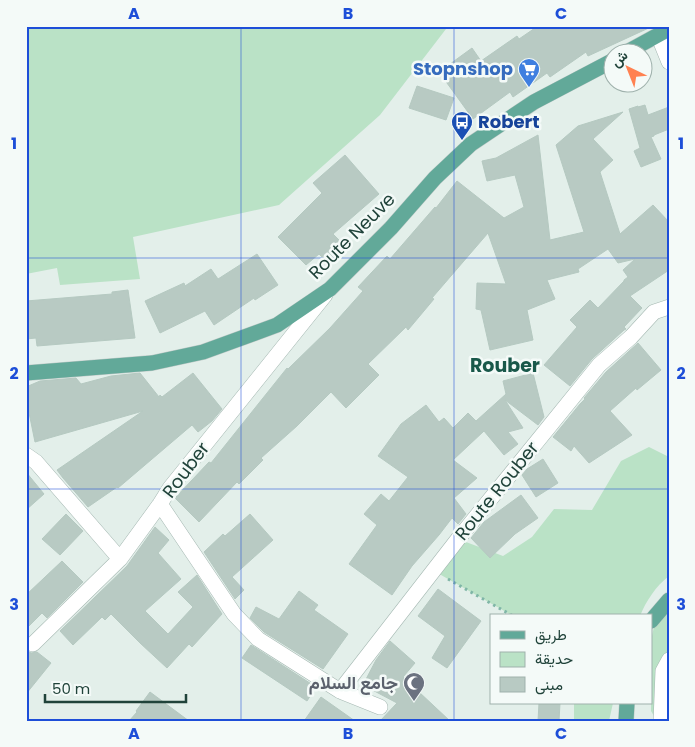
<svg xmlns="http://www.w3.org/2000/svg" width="695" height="747" font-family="Poppins,Vazirmatn,sans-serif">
	<rect width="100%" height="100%" fill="#e3efea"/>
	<path fill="#bae2c6" d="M26,26h425l-5,3 -66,86 -101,90 -146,32 7,42 -80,6 -3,-17 -31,6z
		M649,447l20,10v119c-13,10 -23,25 -29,40h-127l-79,-45 24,-32 45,17 29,-19 22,-28 38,1 29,-49z
		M669,605v116h-12l-6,-10 1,-75 3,-14z
		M574,703h39l-4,18h-35z"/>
	<path fill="#b8cac3" stroke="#b5c9c1" d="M538,26h115l-65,30 -2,-4 -36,25 -3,-4 -34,24 -3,-5 -37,27 -34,-47 33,-24 9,13 36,-25 2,3z
		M417,86l37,12 -8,22 -37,-12z
		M645,105l3,10 21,-8v22l-15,6v1l-3,1 10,22 -20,8 -7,-16 6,-3 -11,-39 9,-3v1z
		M623,112l-30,27 20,21 -13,12 20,62 33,-29 16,17v48l-39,26 12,12 -18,19 2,2 -2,1 -32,29 -22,27 -26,-21 33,-38 -7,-7 20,-20 8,8 26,-27v-1l4,-3 -5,-7 12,-11 -17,4 -10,-14 -30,20 1,3 -32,8 8,19 -28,11 6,30 -43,10 -9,-40 -5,-1 1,-26 29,1 -18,-51 -56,65 2,1 -26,31 -2,-3 -38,37 11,11 -33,33 -15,-16 -34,34 -36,32 2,2 -24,24 -2,-2 -38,40 -24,-24 34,-36 2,1 76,-95 1,1 42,-41 33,-37 -5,-4 29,-31 3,3 45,-52 1,1 21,-27 47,37 20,-11 -9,-32 -28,6 -5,-20 14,-3 42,-23 12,105 34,-8 -28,-87 22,-19z
		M345,155l34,39 -46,40 14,14 -17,17 -11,-11 -13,11 -28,-28 44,-44 -9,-10z
		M257,254l21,31 -23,15 -1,-2 -40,27 -9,-14 -45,22 -15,-32 39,-18 1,3 26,-17 7,10z
		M128,290l7,48 -98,8 -1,-8 -10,1v-38l86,-7v-2z
		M638,343l23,27 -24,20 -1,-2 -26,23 22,24 -43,28 -15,-17 -3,5 -18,-14 27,-33 5,-5 -1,-1 22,-26z
		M140,373l19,24 1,-2 2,2 31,-24 29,36 -10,12 -14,11 -6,-7 -74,63 -1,-1 -29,20 -25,-29 -6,-8 86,-59 -108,31 -9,-44v-11l14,-6 36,-3 5,6 30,-8z
		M533,373l11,44 -6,8 -33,-25 18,28 -15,4 10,12 -14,11 -20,-24 -31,29 24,18 -23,20 12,16 -8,10 -6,-6 -13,17 -27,31 -20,29 -43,-31 28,-39 -13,-11 17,-20 8,7 19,-24 -30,-21 23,-32 25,-19 13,17 5,-4 9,10 15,-15 8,8 30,-27 -3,-13z
		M543,459l15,24 -22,14 -14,-22 5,-6z
		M26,472l18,22 -18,16z
		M521,495l17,23 -23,16 -25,24 -19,-20 13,-16z
		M66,514l17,17 -23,24 -18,-16z
		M250,514l23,26 -41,37 12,13 -9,9 -31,-47 19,-18 2,2z
		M155,527l14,13 -11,13 23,26 -36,32 23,23 25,-27 -15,-15 19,-17 25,39 -30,33 -3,-3 -22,24 -27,-25 -29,-29 -6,6 -3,-3 -29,28 -13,-14 67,-65z
		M62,561l21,21 -36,36 -5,-5 -16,16v-34z
		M438,589l43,32 -34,47 -15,-10 13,-22 -27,-20z
		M299,591l19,14 -4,5 34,24 -25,35 -59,-37 -14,-14 6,-11 23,12z
		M390,641l25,22 -12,14 47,44h-70l17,-18 -34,-18 13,-25z
		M251,645l65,42 -9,14 -65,-43z
		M26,650l5,3 6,-1 14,11 -25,31z
		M150,692l39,29h-60l8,-9 -1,-1z
		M321,697l34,24h-51z
		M539,703h21l-1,18h-21z"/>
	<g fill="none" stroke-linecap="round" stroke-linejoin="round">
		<g stroke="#a5b8b2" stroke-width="16">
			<path id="minor" d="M658,35l11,27
				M26,455l10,7 84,97
				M160,504l74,110 24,25 82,52 40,16
				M33,644l87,-85 40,-55 10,-16 155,-193
				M340,691l118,-152 141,-174 32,-28 23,-25 15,-5
				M661,721l2,-50 6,-11"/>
		</g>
		<g stroke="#c1cac8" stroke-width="16">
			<path id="major" d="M627,52l42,-23
				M26,373l126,-10 51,-11 74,-27 53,-36 61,-61 44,-50 36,-34 63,-42 78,-41
				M651,621l18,-21
				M626,721l1,-18"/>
		</g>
		<path stroke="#80b6a7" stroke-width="3" stroke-dasharray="2.5 4" stroke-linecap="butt" d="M448,579l65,37"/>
		<use href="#minor" stroke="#fff" stroke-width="15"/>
		<use href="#major" stroke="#62a999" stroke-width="15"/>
	</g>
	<path fill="none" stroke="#1d4ed8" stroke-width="1" stroke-opacity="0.55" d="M241,26v695M454,26v695M26,258h643M26,489h643"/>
	<defs>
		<g id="supermarket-pin" transform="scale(1.125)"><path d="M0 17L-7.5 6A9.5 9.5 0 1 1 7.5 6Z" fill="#3f7fe0" stroke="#f4faf8"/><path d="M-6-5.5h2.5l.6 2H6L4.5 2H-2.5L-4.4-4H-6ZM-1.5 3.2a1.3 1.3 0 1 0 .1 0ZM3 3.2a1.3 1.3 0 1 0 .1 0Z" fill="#fff"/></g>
		<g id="bus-pin" transform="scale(1.125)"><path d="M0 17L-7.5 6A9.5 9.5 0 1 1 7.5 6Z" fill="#1a4fb4" stroke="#f4faf8"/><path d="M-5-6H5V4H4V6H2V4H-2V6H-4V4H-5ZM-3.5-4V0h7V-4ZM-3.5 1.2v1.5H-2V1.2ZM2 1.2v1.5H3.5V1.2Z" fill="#fff"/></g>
		<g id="mosque-pin" transform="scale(1.125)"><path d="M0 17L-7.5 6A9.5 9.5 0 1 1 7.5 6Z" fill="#6b7280" stroke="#f4faf8"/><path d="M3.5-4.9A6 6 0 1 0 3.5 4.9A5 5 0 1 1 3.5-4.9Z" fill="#fff"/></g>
	</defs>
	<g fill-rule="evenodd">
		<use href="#supermarket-pin" x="529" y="69"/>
		<use href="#bus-pin" x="462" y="122"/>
		<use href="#mosque-pin" x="414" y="683"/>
	</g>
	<g text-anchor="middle" stroke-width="5" stroke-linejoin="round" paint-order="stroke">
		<g font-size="18" font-weight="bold" fill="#366cbe" stroke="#f4faf8" text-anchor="end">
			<text x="513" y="75">Stopnshop</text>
		</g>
		<g font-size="18" font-weight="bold" fill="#164399" stroke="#f4faf8" text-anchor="start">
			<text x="478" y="128">Robert</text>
		</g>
		<g font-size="18" fill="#20433a" stroke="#f4faf8">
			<text transform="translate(352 236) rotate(-45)" y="6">Route Neuve</text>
			<text transform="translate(186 470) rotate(-53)" y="6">Rouber</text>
			<text transform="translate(497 491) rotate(-51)" y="6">Route Rouber</text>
		</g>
		<g font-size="18" font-weight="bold" fill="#5b616d" stroke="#f4faf8" text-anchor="end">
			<text x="398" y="689">جامع السلام</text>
		</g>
		<g font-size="19" font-weight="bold" fill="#19584a" stroke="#f4faf8">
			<text x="505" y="372">Rouber</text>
		</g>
	</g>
	<rect width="695" height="747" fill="none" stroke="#f4faf8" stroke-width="55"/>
	<rect x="490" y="614" width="162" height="90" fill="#f4faf8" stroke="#9fb1ac"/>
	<rect x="500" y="631" width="25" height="8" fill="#62a999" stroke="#9fb1ac"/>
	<text x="535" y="640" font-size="15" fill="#20433a">طريق</text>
	<rect x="500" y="652" width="25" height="15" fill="#bae2c6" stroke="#9fb1ac"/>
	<text x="535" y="664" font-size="15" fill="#20433a">حديقة</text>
	<rect x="500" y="677" width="25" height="15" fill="#b8cac3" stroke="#9fb1ac"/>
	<text x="535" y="690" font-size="15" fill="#20433a">مبنى</text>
	<g transform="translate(628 68) rotate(317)"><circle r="24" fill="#f4faf8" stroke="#9fb1ac"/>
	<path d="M0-4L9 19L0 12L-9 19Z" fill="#ff8151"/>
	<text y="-8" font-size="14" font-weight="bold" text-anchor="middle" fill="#20433a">ش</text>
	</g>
	<path d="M45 694v8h141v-8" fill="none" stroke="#20433a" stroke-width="2.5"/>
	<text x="52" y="694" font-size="15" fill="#20433a" stroke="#f4faf8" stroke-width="4" paint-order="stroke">50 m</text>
	<rect x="28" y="28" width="640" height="692" fill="none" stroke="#1d4ed8" stroke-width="2"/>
	<g font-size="16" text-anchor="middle" font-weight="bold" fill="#1d4ed8">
		<text x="134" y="19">A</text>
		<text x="348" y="19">B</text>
		<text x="561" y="19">C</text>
		<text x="14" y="149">1</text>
		<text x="681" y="149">1</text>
		<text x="14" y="379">2</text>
		<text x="681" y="379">2</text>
		<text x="14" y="610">3</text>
		<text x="681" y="610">3</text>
		<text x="134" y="739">A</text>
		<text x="348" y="739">B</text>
		<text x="561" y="739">C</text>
	</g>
</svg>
